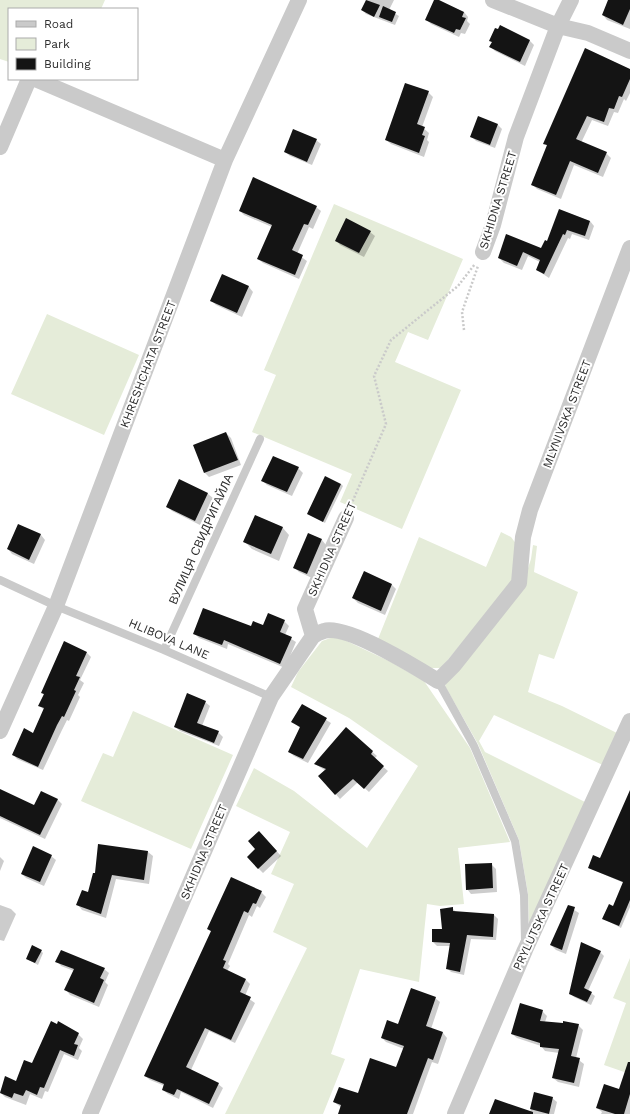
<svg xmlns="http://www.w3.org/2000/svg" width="630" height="1114" font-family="'Work Sans',sans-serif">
	<rect width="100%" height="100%" fill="#fff"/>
	<path fill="#e5ecd9" d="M0,0h105l-4,9h-92v53l-9,-3z
		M334,204l129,55 -35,81 -20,-8 -13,30 66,28 -59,139 -62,-27 12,-28 -100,-42 24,-57 -12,-5z
		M47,314l92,41 -35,80 -93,-41z
		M501,532l10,5 6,8 -3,36 -73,87h-12l-51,-29 41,-102 67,30z
		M533,545l4,1 -3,26 44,20 -24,67 -15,-5 -11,38 34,14 57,28 -14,32 -111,-51 -15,26 6,11 104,52 -60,125 -1,-35 -9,-54 -41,-96 -33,-58 5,-9 72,-91 9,-27z
		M336,636l55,26 33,19 46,67 40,94 -52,6 6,56 -24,2 -13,-2 -8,78 -59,-13 -29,85 14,5 -22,55h-98l82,-166 -34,-16 21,-48 -23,-10 19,-42 -54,-26 18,-38 40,23 73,57 51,-82 -69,-48 -58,-31 7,-15 24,-31z
		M133,711l100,44 -42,94 -110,-48 22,-48 10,4z
		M630,958v116l-26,-9 22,-62 -13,-5z"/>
	<path fill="#0003" d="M367,0h27l-5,10 10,6 -4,9 -29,-11 -4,-4z
		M436,0l28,12 4,5 -1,4 3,3 -5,10 -4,-1 -2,4 -28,-13 -4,-4z
		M610,0h20v29l-23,-9 -4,-5z
		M500,27l30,14 4,4 -9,21 -30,-15 -4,-4 1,-4 -1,-2z
		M630,70v23l-4,8 -2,-2 -6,14 -4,-1 -6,14 -16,-6 -11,23 25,10 5,5 -8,19 -29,-12 -13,34 -24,-10 -4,-4 15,-38 -3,-4z
		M428,92l5,5 -11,30 7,6 -2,7 2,2 -5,15 -33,-13 -5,-4z
		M479,118l19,7 4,4 -7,19 -19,-7 -4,-4z
		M316,140l5,4 -9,21 -22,-9 -5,-4z
		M316,207l5,4 -8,18 -4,-2 -12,27 10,7 -8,18 -36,-16 -5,-4 14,-32 -28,-12 -4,-4z
		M560,210l30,11 4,5 -5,14 -17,-6 -2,5 -2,-1 -19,40 -12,-8 3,-8 -12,-6 -6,14 -18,-7 -5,-5 8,-23 35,15 6,-8z
		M370,232l5,4 -11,21 -24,-12 -4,-5z
		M223,275l26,12 4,5 -11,25 -26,-12 -5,-5z
		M226,433l5,5 10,27 -32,12 -4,-4z
		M298,468l5,5 -11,23 -25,-11 -5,-5z
		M180,481l28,13 5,4 -13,27 -28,-14 -4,-4z
		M341,484l2,2 -18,37 -17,-9z
		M19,525l22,10 4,5 -11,24 -22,-10 -4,-5z
		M282,527l7,8 -10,26 -27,-12 -7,-7z
		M322,540l4,5 -14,33 -13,-6 -5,-5z
		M392,585l4,4 -11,26 -27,-12 -5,-5z
		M284,621l5,5 -4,9 11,7 -11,26 -57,-24 -1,5 -28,-11 -5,-5 70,-6z
		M87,653l4,4 -11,23 4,3 -6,12 2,2 -11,24 -2,-1 -5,10 -19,40 -26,-11 -4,-5 20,-20 11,-24 -4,-4 4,-11 -2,-3z
		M205,702l5,4 -8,20 16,6 5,5 -4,9 -39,-15 -5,-4z
		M302,705l29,18 -23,40 -14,-7 -5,-4 11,-24 -7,-6z
		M346,729l31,27 -3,3 14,12 -19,21 -11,-10 -18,17 -20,-23 6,-5 -11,-7z
		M0,790l35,17 22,-8 5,5 -17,35 -45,-21z
		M630,792v115l-9,21 -17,-9 10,-12 10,-24 -35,-15 12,-9z
		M263,836l18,20 -18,17 -5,-5 -1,-19z
		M99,845l49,7 5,4 -4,28 -33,-5 -10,39 -24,-8 -4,-5 11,-12 7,-18z
		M51,856l5,4 -12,26 -18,-8 -4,-4z
		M0,857l4,4 -4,10z
		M491,864l5,5 1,23 -26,2 -4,-5z
		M261,892l5,5 -6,11 -3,-2 -5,11 -3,-2 -21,49 2,2 -3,5 19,9 4,4 -5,12 10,7 -20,40 -26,-12 -18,39 27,14 5,4 -10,20 -32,-16 -2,7 -11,-5 -5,-4 2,-4 -15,-6 -5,-4 67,-144 -4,-3z
		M0,905l11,4 5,5 -12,27 -4,-1z
		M568,906l11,7 -13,41 -10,-4 -5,-5z
		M452,908l4,4 38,3 4,4 -2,21 -25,-1 -7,36 -13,-3 -4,-4 4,-22h-14l-4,-4v-12h11z
		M41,951l2,2 -5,12 -11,-6z
		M600,952l4,4 -16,35 7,5 -4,9 -17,-8 -4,-4z
		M57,961l47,8 5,4 -4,9 3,3 -9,22 -29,-12 -4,-5 8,-19 -13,-5z
		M435,998l5,4 -9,27 12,4 4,5 -9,26 -6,-2 -19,52h-74l3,-6 -8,-6 24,-7 39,-27 7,-19 -18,-7 -4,-4z
		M542,1011l5,5 -2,6 33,3 5,5 -7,28 8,6 -5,23 -21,-5 -5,-4 6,-25 -14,-2 -4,-5 -24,-8 -5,-4z
		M78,1034l5,5 -4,9 3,3 -4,9 -14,-6 -16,38 -3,-1 -3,8 -12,-5 -4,11 -21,-8 -5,-5 6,-14 10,4z
		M630,1085v29h-29l1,-2 -5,-4 23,-18z
		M535,1093l17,5 5,4 -3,12h-64l40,-2z"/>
	<path fill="#141414" d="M366,0l14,5 -6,12 -13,-7z
		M434,0h5l25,12 -2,5 4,1 -6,12 -4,-1 -2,4 -29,-13z
		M608,0h22v9l-7,16 -21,-10z
		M383,6l13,6 -4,10 -13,-5z
		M500,25l30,15 -10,22 -31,-15 3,-5 -3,-1 6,-13 3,1z
		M585,48l45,21v10l-8,18 -3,-1 -5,13 -5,-1 -5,14 -17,-6 -11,23 31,13 -9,21 -28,-12 -14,34 -25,-10 16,-40 -4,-1z
		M405,83l24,8 -12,33 8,3 -3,8 3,1 -6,17 -34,-13z
		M478,116l20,8 -8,21 -20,-8z
		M293,129l24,10 -10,23 -23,-10z
		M253,177l64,29 -9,19 -4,-1 -12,26 11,5 -8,20 -38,-16 15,-34 -33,-14z
		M559,209l31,12 -5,15 -18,-6 -2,5 -2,-1 -19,40 -8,-4 4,-10 -17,-8 -6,14 -19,-8 8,-24 35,14 4,-8 2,1z
		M346,218l25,13 -12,22 -24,-12z
		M222,274l27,12 -12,27 -27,-12z
		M226,432l12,28 -34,13 -11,-28z
		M273,456l26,11 -12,25 -26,-11z
		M325,476l16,8 -18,38 -16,-8z
		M179,479l29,14 -13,28 -29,-14z
		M255,515l28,12 -12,27 -28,-12z
		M18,524l23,10 -12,26 -22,-11z
		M308,533l14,6 -15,35 -14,-6z
		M364,571l28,13 -11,27 -29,-13z
		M203,608l48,18 2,-5 10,4 5,-12 17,7 -5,12 12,5 -12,27 -56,-24 -2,5 -29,-11z
		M64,641l23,11 -11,24 4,1 -6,13 2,1 -12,26 -2,-1 -5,9 -19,42 -26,-12 12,-27 9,5 11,-25 -6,-2 6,-12 -3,-1z
		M187,693l19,8 -9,22 22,8 -5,12 -40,-16z
		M302,704l25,14 -24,41 -15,-7 12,-25 -9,-5z
		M346,727l27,24 -2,3 13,12 -20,23 -11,-10 -18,16 -17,-19 8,-7 -12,-5z
		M0,789l34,16 7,-14 17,8 -18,36 -40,-19z
		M630,790v110l-11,26 -17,-7 7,-15 4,2 10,-24 -35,-14 5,-13 7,3z
		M259,831l18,20 -19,18 -11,-12 8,-8 -7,-8z
		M98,844l50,7 -4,29 -32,-5 -11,39 -25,-9 6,-15 6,2 5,-19h2z
		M33,846l19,9 -12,27 -19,-8z
		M492,863l1,25 -27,2 -1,-26z
		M231,877l31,14 -6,13 -3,-1 -5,10 -4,-2 -21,49 3,1 -3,7 23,11 -6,13 11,5 -20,43 -26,-12 -19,39 33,16 -10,21 -32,-15 -3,6 -12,-5 2,-6 -20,-8 67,-145 -4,-2z
		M568,905l7,2 -13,43 -12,-5z
		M453,907v4l41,3 -1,23 -26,-2 -7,37 -14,-3 4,-26 -18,-1v-13h10l-2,-20z
		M581,942l20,9 -17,37 8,4 -5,10 -18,-8z
		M32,945l10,5 -7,13 -9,-4z
		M61,950l44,18 -5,10 4,2 -10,23 -30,-13 10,-21 -19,-7z
		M411,988l25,9 -10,29 17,6 -10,28 -5,-2 -21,56h-69l3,-9 -8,-3 6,-15 19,6 12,-35 26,9 8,-21 -23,-8 6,-18 11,4z
		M520,1003l23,7 -3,11 23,2v-2l16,3 -8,32 9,2 -6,25 -22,-5 7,-29 -19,-2v-4l-29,-9z
		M51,1021l6,3 1,-3 21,12 -5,11 4,1 -4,11 -14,-6 -16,38 -4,-1 -3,8 -11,-5 -3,6 -9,-3 -2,5 -12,-5 5,-17 11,5 8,-21 8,3z
		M628,1062h2v32l-6,20h-9l-19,-6 8,-24 15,5z
		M534,1092l19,5 -4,17 -19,-5z
		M495,1099l38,13v2h-44z"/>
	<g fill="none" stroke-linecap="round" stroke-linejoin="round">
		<path stroke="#cacaca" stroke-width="2.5" stroke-dasharray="2 2" stroke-linecap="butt" d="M464,330l-2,-18 16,-46
			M351,505l35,-81 -12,-48 17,-36 67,-54 17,-22"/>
		<path stroke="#cacaca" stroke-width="8" d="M0,580l56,26 108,44 107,47
			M164,650l96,-211
			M438,681l36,65 41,95 9,54 1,47"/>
		<path stroke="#cacaca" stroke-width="16" d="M493,0l65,26 30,7 42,18
			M35,79l190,81
			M0,147l29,-68
			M483,252l10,-27 23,-88 42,-111 13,-26
			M313,636c3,-2 7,-4 11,-5 22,-7 93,37 114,50l16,-16 65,-82 4,-46 7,-27 100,-262
			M0,731l56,-125 169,-446 74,-160
			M90,1114l181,-417 42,-61 -8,-27 41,-91
			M455,1114l70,-164 105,-229"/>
	</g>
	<g text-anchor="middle" stroke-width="4" stroke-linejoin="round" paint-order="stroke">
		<g font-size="12" fill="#2d2d2d" stroke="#fff">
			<text transform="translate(498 200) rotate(-73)" y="4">SKHIDNA STREET</text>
			<text transform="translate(148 364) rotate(-69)" y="4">KHRESHCHATA STREET</text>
			<text transform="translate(567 414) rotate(-69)" y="4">MLYNIVSKA STREET</text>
			<text transform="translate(201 539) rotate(-66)" y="4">ВУЛИЦЯ СВИДРИГАЙЛА</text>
			<text transform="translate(332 549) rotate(-66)" y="4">SKHIDNA STREET</text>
			<text transform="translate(169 639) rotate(23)" y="4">HLIBOVA LANE</text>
			<text transform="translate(204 852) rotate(-67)" y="4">SKHIDNA STREET</text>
			<text transform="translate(541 917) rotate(-65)" y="4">PRYLUTSKA STREET</text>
		</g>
	</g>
	<rect x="8" y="8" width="130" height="72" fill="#ffffff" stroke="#ababab"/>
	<rect x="16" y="21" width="20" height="6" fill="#cacaca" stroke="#ababab"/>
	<text x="44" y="28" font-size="12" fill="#2d2d2d">Road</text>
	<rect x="16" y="38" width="20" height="12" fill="#e5ecd9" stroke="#ababab"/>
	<text x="44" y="48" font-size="12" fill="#2d2d2d">Park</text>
	<rect x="16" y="58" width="20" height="12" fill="#141414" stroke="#ababab"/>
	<text x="44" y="68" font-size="12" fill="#2d2d2d">Building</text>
</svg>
